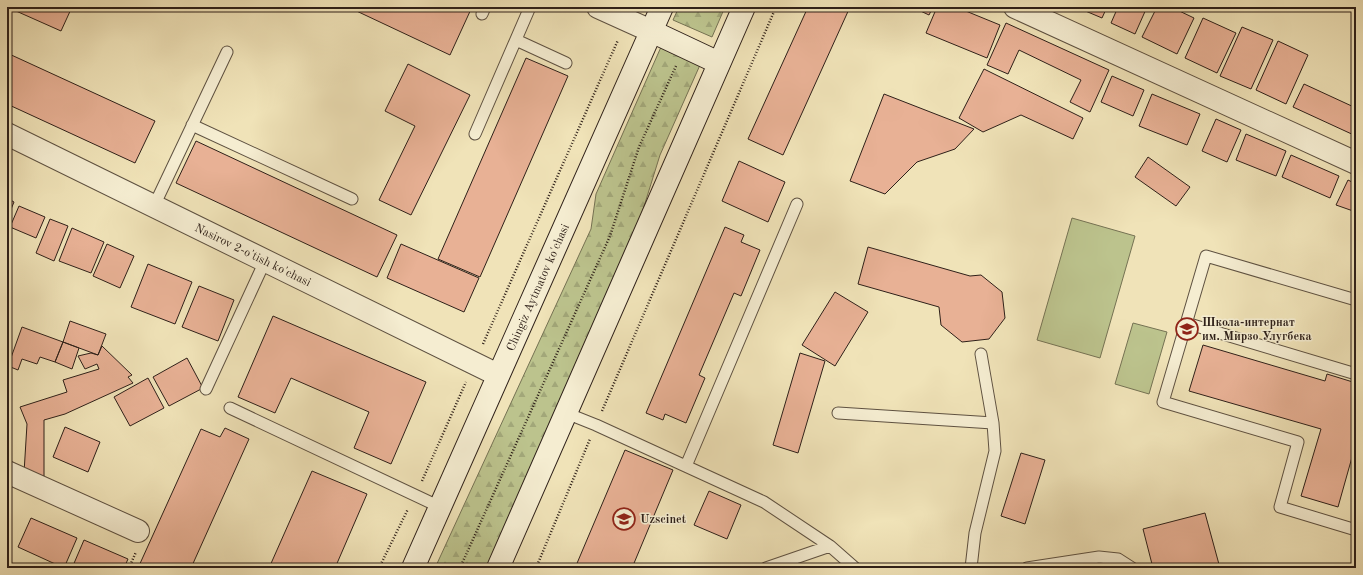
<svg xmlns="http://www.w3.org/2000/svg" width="1363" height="575" font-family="'Old Standard TT',serif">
	<defs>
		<pattern id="forest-firs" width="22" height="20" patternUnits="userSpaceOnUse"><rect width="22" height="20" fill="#bcc38d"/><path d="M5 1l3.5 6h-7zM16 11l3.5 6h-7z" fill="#a2a779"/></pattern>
	</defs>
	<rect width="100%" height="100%" fill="#f0e3b8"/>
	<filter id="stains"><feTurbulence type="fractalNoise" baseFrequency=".005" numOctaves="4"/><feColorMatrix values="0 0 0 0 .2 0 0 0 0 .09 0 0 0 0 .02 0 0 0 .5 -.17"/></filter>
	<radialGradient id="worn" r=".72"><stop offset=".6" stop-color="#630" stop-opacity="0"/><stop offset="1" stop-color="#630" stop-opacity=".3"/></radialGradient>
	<path fill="url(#forest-firs)" stroke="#757253" d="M679,7h46l-13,30 -39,-17z
		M661,47l39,18 -40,90 -24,77 -149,336h-52l156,-339 5,-35z"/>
	<path fill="#bcc38d" stroke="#757253" d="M1072,218l63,18 -35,122 -63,-18z
		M1133,323l34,9 -18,62 -34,-10z"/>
	<path fill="#e8b195" stroke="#2e2019" d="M7,7h65l-11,24z
		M348,7h124l-22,48z
		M808,7h42l-67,148 -35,-16z
		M912,7h21l-4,8z
		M937,7h19l44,18 -13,33 -61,-25z
		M1076,7h31l-5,11z
		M1118,7h29l-12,27 -24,-11z
		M1157,7h14l23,11 -17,36 -35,-17z
		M1203,18l33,15 -19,40 -32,-15z
		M1006,23l103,47 -19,42 -20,-10 11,-22 -62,-30 -11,24 -21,-9z
		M1242,27l31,13 -22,49 -31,-13z
		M1278,41l30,14 -22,49 -30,-14z
		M7,53l148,68 -20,42 -128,-59z
		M526,58l42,18 -88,201 -42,-18z
		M408,64l62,31 -59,120 -32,-15 36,-74 -30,-15z
		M984,69l99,49 -10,21 -52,-24 -38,17 -24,-14z
		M1112,76l32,14 -11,26 -32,-14z
		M1304,84l52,24v28l-63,-29z
		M884,94l90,35 -19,20 -38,13 -32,32 -35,-13z
		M1152,94l48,20 -13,31 -48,-19z
		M1216,119l25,11 -14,32 -25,-11z
		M1246,134l40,17 -10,25 -40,-16z
		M196,141l201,94 -20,42 -201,-94z
		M1291,155l48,21 -9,22 -48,-21z
		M1148,157l42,30 -14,19 -41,-29z
		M739,161l46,21 -17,40 -46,-21z
		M1348,180l8,4v28l-20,-7z
		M7,198l7,4 -7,17z
		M19,206l26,11 -9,21 -26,-11z
		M50,219l18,7 -14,35 -18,-8z
		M725,227l19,8 -3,7 19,8 -19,46 -7,-3 -35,82 6,3 -19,45 -21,-9 -2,6 -17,-7z
		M72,228l32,14 -13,31 -32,-12z
		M107,244l27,12 -14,32 -27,-12z
		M401,244l78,34 -15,34 -77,-34z
		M868,247l102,29 11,-1 21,17 3,26 -16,21 -27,3 -21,-17 -2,-18 -81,-23z
		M148,264l44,18 -17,42 -44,-17z
		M199,286l35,14 -16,41 -36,-14z
		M835,292l33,20 -33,54 -33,-21z
		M273,316l153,66 -35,82 -37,-16 15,-36 -78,-34 -16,35 -37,-16z
		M70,321l36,13 -8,21 -35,-13z
		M22,327l41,15 -8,20 -15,-5 -3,7 -15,-5 -4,11 -10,-4z
		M63,342l16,6 -7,21 -17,-7z
		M1203,345l122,36 2,-7 29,9v60l-18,64 -37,-11 20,-67 -132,-38z
		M102,346l30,29 -4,2 5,6 -68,31 -21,6v56l-20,-3 3,-49 -7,-17 47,-15 -4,-12 36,-11 -2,-5 -12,5 -7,-13 13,-3 7,2z
		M800,353l25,8 -27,92 -25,-8z
		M187,358l16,30 -34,18 -16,-29z
		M148,378l16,30 -34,18 -16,-29z
		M65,427l35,15 -12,30 -35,-15z
		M225,428l24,11 -58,129h-53l63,-139 19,8z
		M625,450l48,20 -41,98h-57z
		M1021,453l24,7 -20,64 -24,-8z
		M312,471l55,23 -32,74h-66z
		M709,491l32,14 -14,34 -33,-14z
		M1205,513l15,55h-67l-10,-39z
		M31,518l46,20 -13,30 -46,-21z
		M84,540l44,19 -4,9h-52z"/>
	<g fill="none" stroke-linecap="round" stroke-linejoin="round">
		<g stroke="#5e5141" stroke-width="13">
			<path id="service" d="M482,14l3,-7
				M516,40l50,23
				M192,125l160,74
				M475,134l55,-127
				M154,206l73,-154
				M1356,300l-150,-44 -43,146 135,40 -18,65 76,23
				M1186,323l170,51
				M981,354l12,69
				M206,389l59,-128
				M230,408l210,99
				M566,413l30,12 168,77 66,44 25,22
				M838,413l155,10 2,28 -20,82 -4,35
				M686,466l111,-262
				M766,568l64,-22
				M1027,568l72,-11 19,2 14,9"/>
		</g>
		<g stroke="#5e5141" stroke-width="24">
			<g id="minor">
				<path d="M598,7l53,24"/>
				<path d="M1015,7l341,156"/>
				<path id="s1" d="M7,134l491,241"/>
				<path d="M7,472l131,59"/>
			</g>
		</g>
		<g stroke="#2e2019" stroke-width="24">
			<g id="secondary">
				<path d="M651,31l68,32"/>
				<path id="s2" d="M413,568l249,-561"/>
				<path d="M498,568l246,-561"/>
			</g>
		</g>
		<path stroke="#2e2019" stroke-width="2.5" stroke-dasharray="1 2" stroke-linecap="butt" d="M483,344l135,-304
			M602,411l174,-404
			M422,481l44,-99
			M129,568l7,-16
			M379,568l29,-59
			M460,568l150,-332 29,-89 37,-81
			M536,568l54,-129"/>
		<use href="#service" stroke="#f5edd1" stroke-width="11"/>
		<use href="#minor" stroke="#f5edd1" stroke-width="22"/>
		<use href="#secondary" stroke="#f5edd1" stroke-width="22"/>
	</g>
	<defs>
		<g id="school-ring" transform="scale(1.15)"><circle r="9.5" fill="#f5edd1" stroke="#8f2418" stroke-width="1.5"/><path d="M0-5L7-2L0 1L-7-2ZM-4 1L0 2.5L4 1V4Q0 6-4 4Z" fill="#8f2418"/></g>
	</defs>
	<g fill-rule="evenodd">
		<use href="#school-ring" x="1187" y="329"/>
		<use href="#school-ring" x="624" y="519"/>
	</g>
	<g text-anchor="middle" stroke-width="3" stroke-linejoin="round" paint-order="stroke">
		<g font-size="12" fill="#2e2019" stroke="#f5edd1">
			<text dy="4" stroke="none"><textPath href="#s1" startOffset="274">Nasirov 2-o'tish ko'chasi</textPath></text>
			<text dy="4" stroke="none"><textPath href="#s2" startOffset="307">Chingiz Aytmatov ko'chasi</textPath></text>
		</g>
		<g font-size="12" font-weight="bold" fill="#2e2019" stroke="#f5edd1" text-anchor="start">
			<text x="1202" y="326">Школа-интернат<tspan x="1202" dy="14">им. Мирзо Улугбека</tspan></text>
			<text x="640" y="523">Uzscinet</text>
		</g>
	</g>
	<rect width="1363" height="575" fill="none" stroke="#f0e3b8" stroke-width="24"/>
	<rect x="8" y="8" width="1347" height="559" fill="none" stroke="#2e2019" stroke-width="2"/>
	<rect x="12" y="12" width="1339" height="551" fill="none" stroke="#2e2019"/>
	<rect width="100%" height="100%" filter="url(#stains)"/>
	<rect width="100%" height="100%" fill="url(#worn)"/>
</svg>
